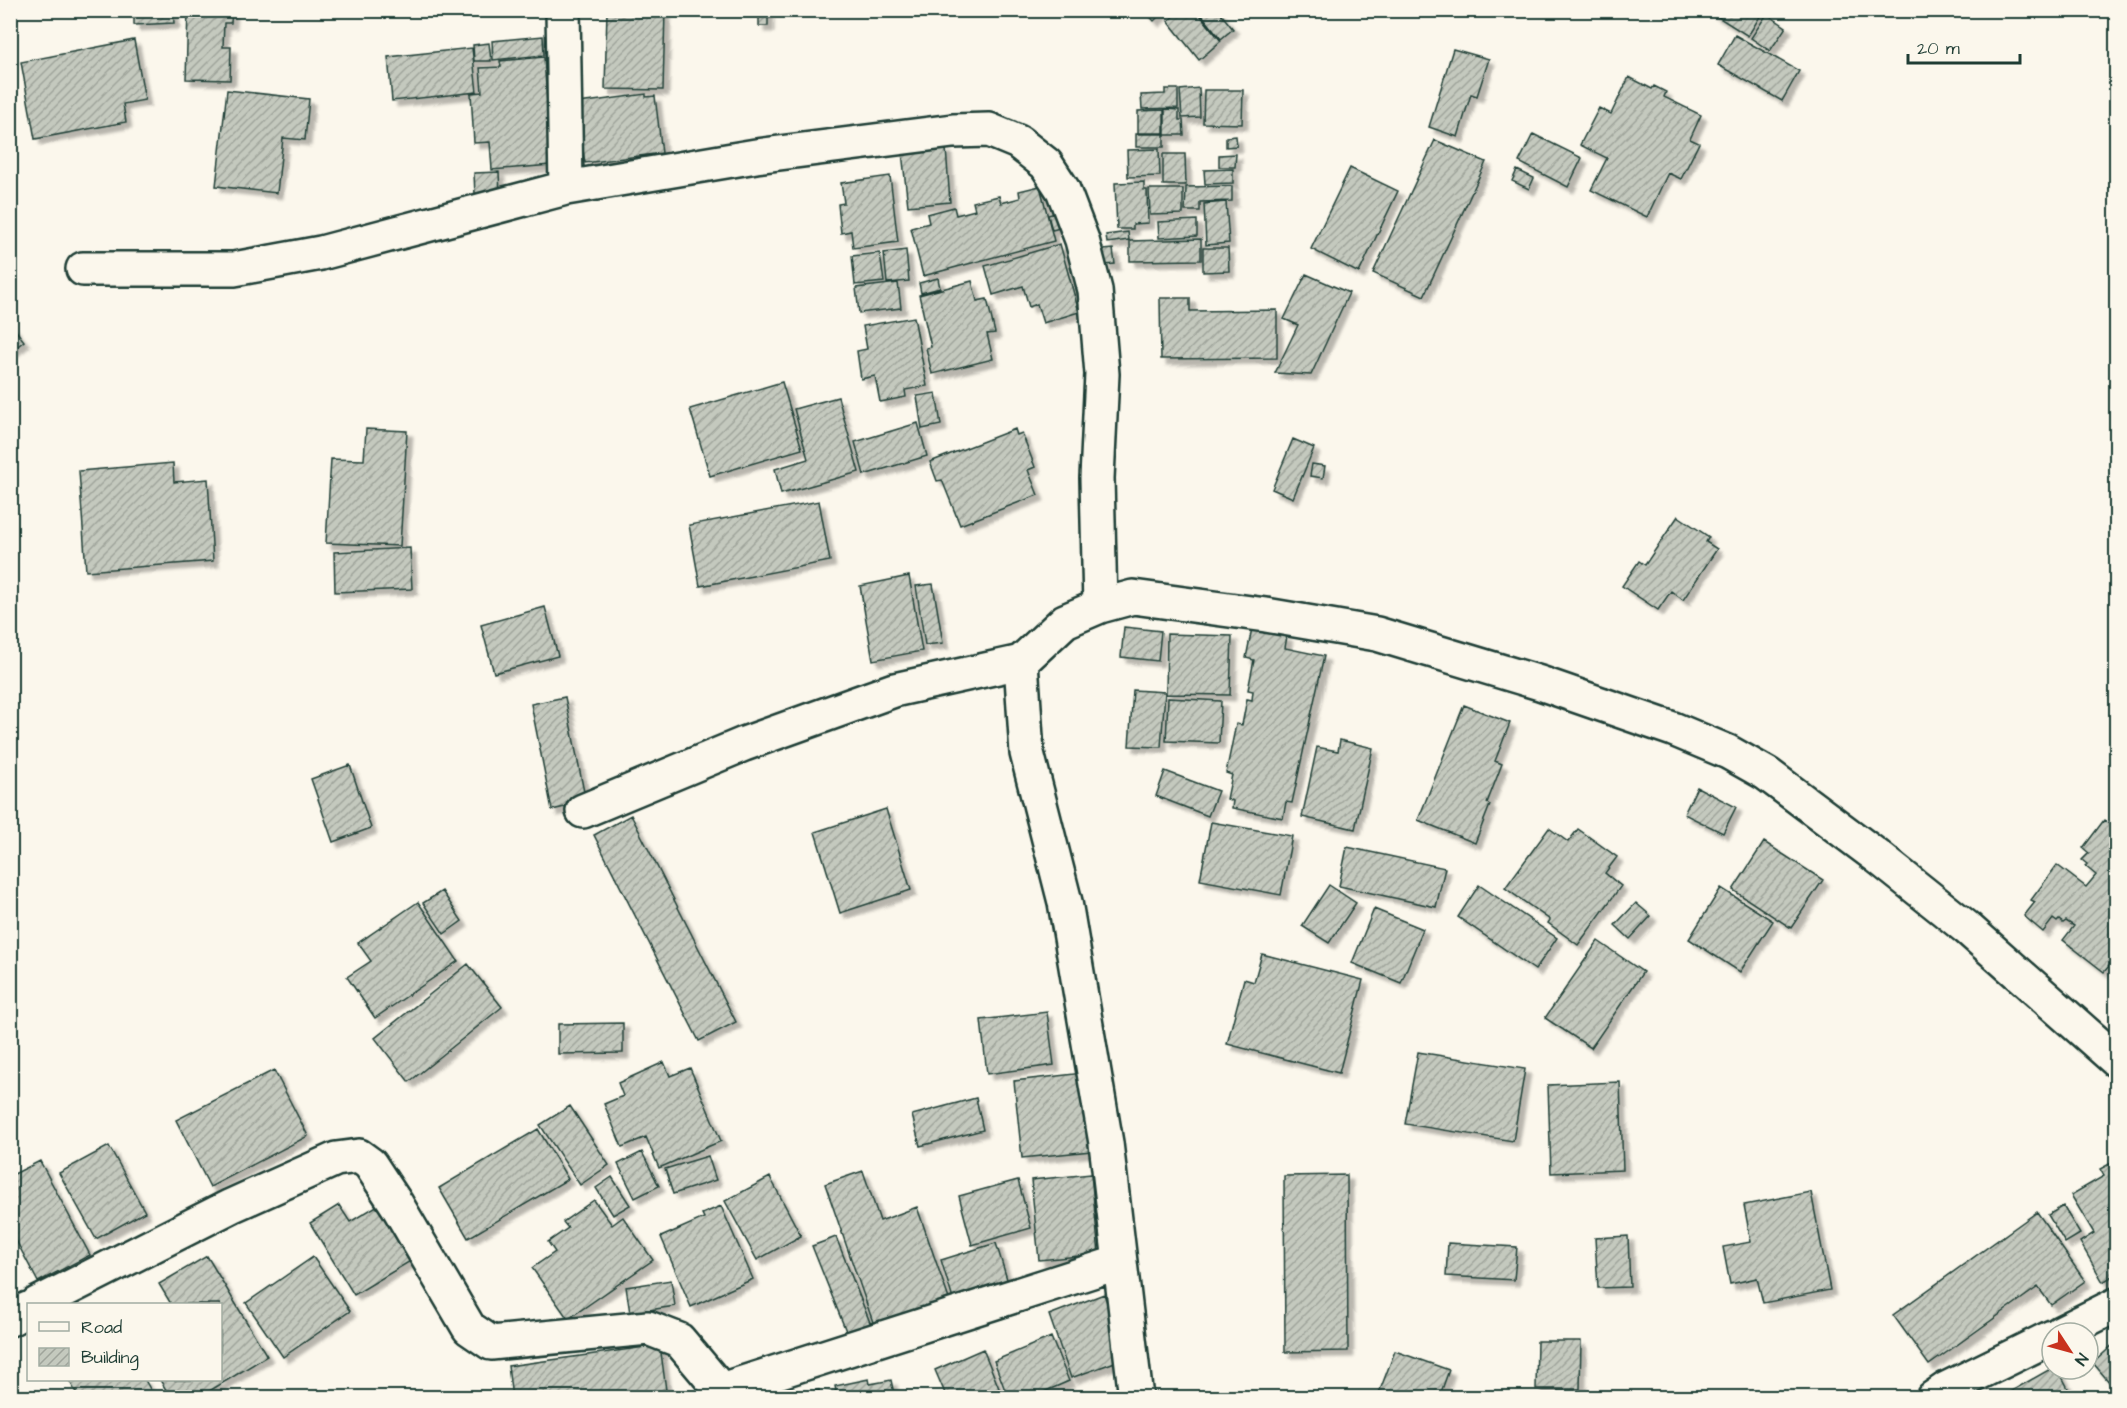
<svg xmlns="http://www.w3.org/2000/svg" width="2127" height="1408" font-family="'Architects Daughter',sans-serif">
	<defs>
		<pattern id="building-hatch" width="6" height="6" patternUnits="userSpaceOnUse" patternTransform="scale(1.5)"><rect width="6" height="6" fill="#c4c9be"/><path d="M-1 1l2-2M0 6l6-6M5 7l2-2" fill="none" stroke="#9fa49b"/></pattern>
		<filter id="shadow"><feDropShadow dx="5.5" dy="5.5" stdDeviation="1.5" flood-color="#0004"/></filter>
	</defs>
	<rect width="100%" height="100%" fill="#fbf7ec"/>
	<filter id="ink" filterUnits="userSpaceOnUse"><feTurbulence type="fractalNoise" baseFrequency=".0167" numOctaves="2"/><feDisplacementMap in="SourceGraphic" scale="12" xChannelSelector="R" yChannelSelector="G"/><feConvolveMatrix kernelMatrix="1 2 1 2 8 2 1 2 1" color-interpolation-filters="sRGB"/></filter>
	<g filter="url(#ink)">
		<path fill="url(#building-hatch)" stroke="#1f3d34" stroke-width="1.5" filter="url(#shadow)" d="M134,10h39l1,13 -40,2z
			M188,10h44l-1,13h-7l-1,24h8l-1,33 -44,-1z
			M607,10l58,1 -2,79 -58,-1z
			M759,10h9v16h-9z
			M1144,10h21l-11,11z
			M1181,10h15l25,31 -22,19 -31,-39z
			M1198,10h20l15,19 -12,10z
			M1707,10h57l-16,26z
			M1767,14l19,13 -16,24 -19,-13z
			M1735,35l64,36 -17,30 -64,-36z
			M543,36l1,19 -51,5 -1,-19z
			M134,40l11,60 -22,4 3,18 -91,17 -14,-77z
			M489,43l2,18h-17l-1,-16z
			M472,48l5,44 -85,9 -4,-44z
			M1453,49l36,10 -12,37 -6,-2 -13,43 -29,-10z
			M544,57l7,108 -59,5 -2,-28 -16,1 -3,-50 11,-1 -2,-24 21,-1 -1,-6z
			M1629,77l23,12 2,-3 12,6 -2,5 37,18 -11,24 9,4 -18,36 -13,-6 -21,44 -56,-27 16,-32 -27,-13 19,-37 12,6z
			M1199,88l1,29 -18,1 -2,-28z
			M1165,89h13v19l-36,1 -1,-14 24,-1z
			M227,90l82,9 -4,41 -22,-2 -6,55 -61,-7z
			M1204,90h39l-1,34 -39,-1z
			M646,94v3l9,-1 7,57 -77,10 -3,-20h-6l-5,-39z
			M1165,109l14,1v10h4l1,15h-19z
			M1164,110v23h-26v-22z
			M1136,134h28v13h-28z
			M1533,134l49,24 -14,29 -49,-25z
			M1236,136l1,10 -11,1v-10z
			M1435,140l51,22 -62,134 -51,-23z
			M946,148l4,54 -42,4 -6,-54z
			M1159,149l1,27 -32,1 -1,-27z
			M1163,154h22l1,31h-23z
			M1236,154l-1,13h-16v-12z
			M1350,168l48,23 -39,82 -48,-24z
			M1233,169v14l-28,1 -1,-14z
			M1517,170l17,8 -5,11 -17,-8z
			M499,172l1,22 -25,1 -1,-22z
			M890,176l8,66 -45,6 -2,-17 -10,2 -3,-29 6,-1 -3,-20z
			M1144,182v8h3l1,33 -15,1v5h-16l-2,-46z
			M1040,186l14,55 -131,35 -12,-48 18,-5 -2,-9 27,-7 2,8 19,-5 -2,-8 26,-6 2,7 19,-5 -1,-7z
			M1232,186v15l-32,1v9h-15l1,-24z
			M1149,189h34v25l-33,1z
			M1226,202l3,41 -23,2 -2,-41z
			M1056,213l4,15 -8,2 -4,-15z
			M1197,220v16l-38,2 -1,-16z
			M1128,232l1,8 -22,3 -1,-8z
			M1201,239v21l-71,1v-20z
			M1060,244l19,68 -36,11 -6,-19 -8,3 -6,-21 -30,9 -8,-29z
			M1203,248h25l1,23 -26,1z
			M1113,249l2,15 -10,1 -2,-15z
			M906,250l3,31 -22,2 -3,-30z
			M880,253l4,29 -29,3 -3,-29z
			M1306,274l43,19 -38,82 -36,-2 23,-48 -14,-6z
			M938,278l2,10 -19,5 -2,-10z
			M972,281l5,20 10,-2 8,34 -8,1 6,25 -61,15 -6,-26 5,-1 -12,-52z
			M898,283l3,25 -42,5 -3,-25z
			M1160,298h30v13l87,-1v48l-116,1z
			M914,317l13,69 -22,4 1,7 -26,5 -5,-26 -14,3 -4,-28 10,-2 -4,-23z
			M10,323l14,18 -14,11z
			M782,382l20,67 -92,27 -20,-67z
			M936,393l5,32 -19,4 -5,-33z
			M838,397l21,75 -78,22 -6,-25 33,-10 -14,-50z
			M918,423l9,33 -63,19 -9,-33z
			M366,429l41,2 -7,115 -74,-3 5,-84 33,1z
			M1015,429l2,6 5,-2 13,34 -7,3 10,25 -78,30 -18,-45 -5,1 -7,-19z
			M1293,439l21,9 -21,50 -21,-9z
			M173,463l1,19 34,-3 5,82 -127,10 -7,-100z
			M1312,464l13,2 -2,12 -13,-2z
			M819,501l11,60 -130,25 -11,-61z
			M1678,516l31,21 -3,5 11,7 -34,51 -12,-9 -13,19 -36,-24 17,-25 6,4z
			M410,548l2,41 -77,3 -1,-40z
			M909,576l13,75 -49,9 -13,-74z
			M933,584l10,59 -18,2 -9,-59z
			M545,607l13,49 -64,17 -13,-48z
			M1124,627l37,4 -3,30 -37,-4z
			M1252,628l35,8 -2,12 39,8 -32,147 -6,-1 -3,16 -51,-10 1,-7 -6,-2 5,-24 -6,-2 10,-49 6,1 5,-26 5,1 1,-9 -5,-1 6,-30 -8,-2z
			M1167,634l65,2 -2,59 -64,-1z
			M1133,690l32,2 -4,55 -32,-1z
			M565,697l21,105 -34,8 -21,-106z
			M1168,698l53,3 -2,42 -53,-2z
			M1464,705l46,18 -15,38 7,3 -15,39 3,2 -15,38 -57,-23z
			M1340,740l33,8 -18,81 -53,-12 15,-70 21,4z
			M350,765l21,63 -38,14 -22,-63z
			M1165,771l53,20 -10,25 -52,-20z
			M1697,787l39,20 -13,26 -39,-19z
			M886,809l25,81 -71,23 -25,-81z
			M631,815l105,207 -37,19 -105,-206z
			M2104,820l12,10v142l-7,-6 -5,6 -41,-32 11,-14 -8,-5 -3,2 -4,-3 -2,2 -4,-3 -10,13 -19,-16 11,-14 -4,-2 26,-35 29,22 10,-12 -11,-9 2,-2 -5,-4 7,-7 -6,-5z
			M1211,822l81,14 -11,59 -81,-15z
			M1549,828l19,14 10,-13 39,28 -12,16 16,13 -43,59 -30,-22 2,-3 -45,-32z
			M1764,842l59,38 -32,48 -58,-38z
			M1347,847l98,21 -9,39 -97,-21z
			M1329,885l27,18 -27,40 -27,-17z
			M1479,885l78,53 -22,32 -77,-53z
			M1721,888l52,33 -33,51 -51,-33z
			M442,891l20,30 -18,13 -21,-31z
			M418,902l40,59 -83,57 -28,-41 24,-16 -13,-18z
			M1636,903l15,13 -21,23 -15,-14z
			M1374,909l49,20 -22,54 -49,-20z
			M1598,941l45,31 -52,76 -46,-30z
			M1262,954l101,26 -24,93 -112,-29 17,-65 10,3z
			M468,964l34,43 -93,75 -34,-44z
			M1047,1012l7,53 -67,9 -6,-54z
			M623,1023v30l-65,1v-30z
			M1418,1052l107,17 -12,72 -108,-17z
			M664,1062l6,14 20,-8 31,73 -62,27 -13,-31 -24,10 -18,-43 19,-8 -5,-13z
			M274,1070l34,66 -98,51 -34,-67z
			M1083,1073l8,78 -69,7 -8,-77z
			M1620,1082l3,88 -72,3 -3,-88z
			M976,1098l7,32 -63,16 -8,-31z
			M570,1106l39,59 -29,20 -40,-60z
			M538,1129l30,50 -100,59 -29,-50z
			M109,1146l36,66 -49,27 -37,-66z
			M642,1152l17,34 -24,12 -17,-34z
			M708,1156l8,24 -43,14 -8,-25z
			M40,1161l50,94 -52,27 -28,-53v-53z
			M2113,1162l3,6v20l-2,2 2,5v79l-13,8 -23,-40 14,-9 -23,-38 33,-19 -4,-7z
			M863,1171l17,50 37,-14 33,95 -75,26 -50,-144z
			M1091,1174l8,80 -60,6 -8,-80z
			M1347,1175l1,176 -63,1 -1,-176z
			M612,1177l18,28 -17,10 -17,-27z
			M770,1177l31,59 -44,24 -32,-59z
			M1018,1180l13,48 -59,17 -13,-49z
			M1811,1192l19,98 -67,13 -6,-25 -27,6 -7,-37 28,-5 -7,-37z
			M388,1199l34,55 -68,41 -44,-72 29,-18 11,17z
			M594,1200l18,25 11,-8 30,43 -85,59 -36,-51 23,-16 -7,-10 20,-14 -5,-6z
			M721,1206l32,73 -62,28 -30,-70 43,-19 -2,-4z
			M2063,1206l17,28 -15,9 -17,-28z
			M2037,1212l48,69 -34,24 -13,-18 -109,78 -36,-50z
			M1628,1236l2,51 -32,1 -3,-50z
			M836,1237l37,93 -23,11 -38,-95z
			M996,1243l14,46 -55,17 -14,-46z
			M1448,1243l69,4 -3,33 -68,-4z
			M207,1256l60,100 -69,42h-27l-11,-18h60v-76h-49l-12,-20z
			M313,1257l37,54 -67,46 -37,-54z
			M671,1280l4,26 -45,7 -4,-26z
			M1104,1294l22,64 -55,20 -22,-63z
			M1051,1337l18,44 -39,17h-22l-14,-37z
			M1537,1341h44l-1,48h-44z
			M2116,1342v48l-23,-27z
			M660,1345l6,45 -52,8h-102l-4,-32z
			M983,1349l20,49h-56l-12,-28z
			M1395,1351l54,19 -10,28h-62z
			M2052,1368l6,1 15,29h-74z
			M869,1379l1,5 21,-4 4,18h-110l34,-8 1,5 16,-4 -1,-5z
			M69,1380h76l10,18h-76z"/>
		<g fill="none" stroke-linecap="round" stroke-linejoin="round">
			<g stroke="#1f3d34" stroke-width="38">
				<path id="minor" d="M563,10l3,178
					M83,269h151l87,-16 245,-65 190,-32 197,-25 36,-1 29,12 28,22 17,26 19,50 13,50 7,84 -5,104 3,128
					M1021,662l6,91 38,149 41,241 30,255
					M583,811l161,-67 150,-54 127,-28 44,-41 35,-15 33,-9 133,18 111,19 163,49 133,46 55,23 39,22 111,83 89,71 149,132
					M37,1304l194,-98 105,-47 23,-3 11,8 27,41 72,123 22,15 157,-15 31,12 42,50 3,8
					M10,1319l18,-10
					M2060,1333l56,-28
					M721,1390l399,-128
					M1933,1398l13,-9 106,-52"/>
			</g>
			<use href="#minor" stroke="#fbf7ec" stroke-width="33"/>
		</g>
	</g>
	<rect width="2127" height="1408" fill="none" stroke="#fbf7ec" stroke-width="36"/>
	<rect x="18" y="18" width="2091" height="1372" fill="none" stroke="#1f3d34" stroke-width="2" filter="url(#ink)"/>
	<rect x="27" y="1303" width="195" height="78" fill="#fbf7ec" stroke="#a3ada2" stroke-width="1.5"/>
	<rect x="39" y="1322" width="30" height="9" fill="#fbf7ec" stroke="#a3ada2" stroke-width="1.5"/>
	<text x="81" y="1333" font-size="18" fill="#1f3d34">Road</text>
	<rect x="39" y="1348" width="30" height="18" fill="url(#building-hatch)" stroke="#a3ada2" stroke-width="1.5"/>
	<text x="81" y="1363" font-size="18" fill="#1f3d34">Building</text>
	<g transform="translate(2070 1351) rotate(126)"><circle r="28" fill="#fbf7ec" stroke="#a3ada2" stroke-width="1.5"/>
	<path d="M0-4.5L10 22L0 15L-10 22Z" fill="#c8321e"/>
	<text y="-9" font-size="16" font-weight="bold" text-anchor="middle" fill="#1f3d34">N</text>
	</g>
	<path d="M1908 54v9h112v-9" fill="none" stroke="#1f3d34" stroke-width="3"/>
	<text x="1917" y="54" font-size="18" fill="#1f3d34" stroke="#fbf7ec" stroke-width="4.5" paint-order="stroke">20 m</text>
</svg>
